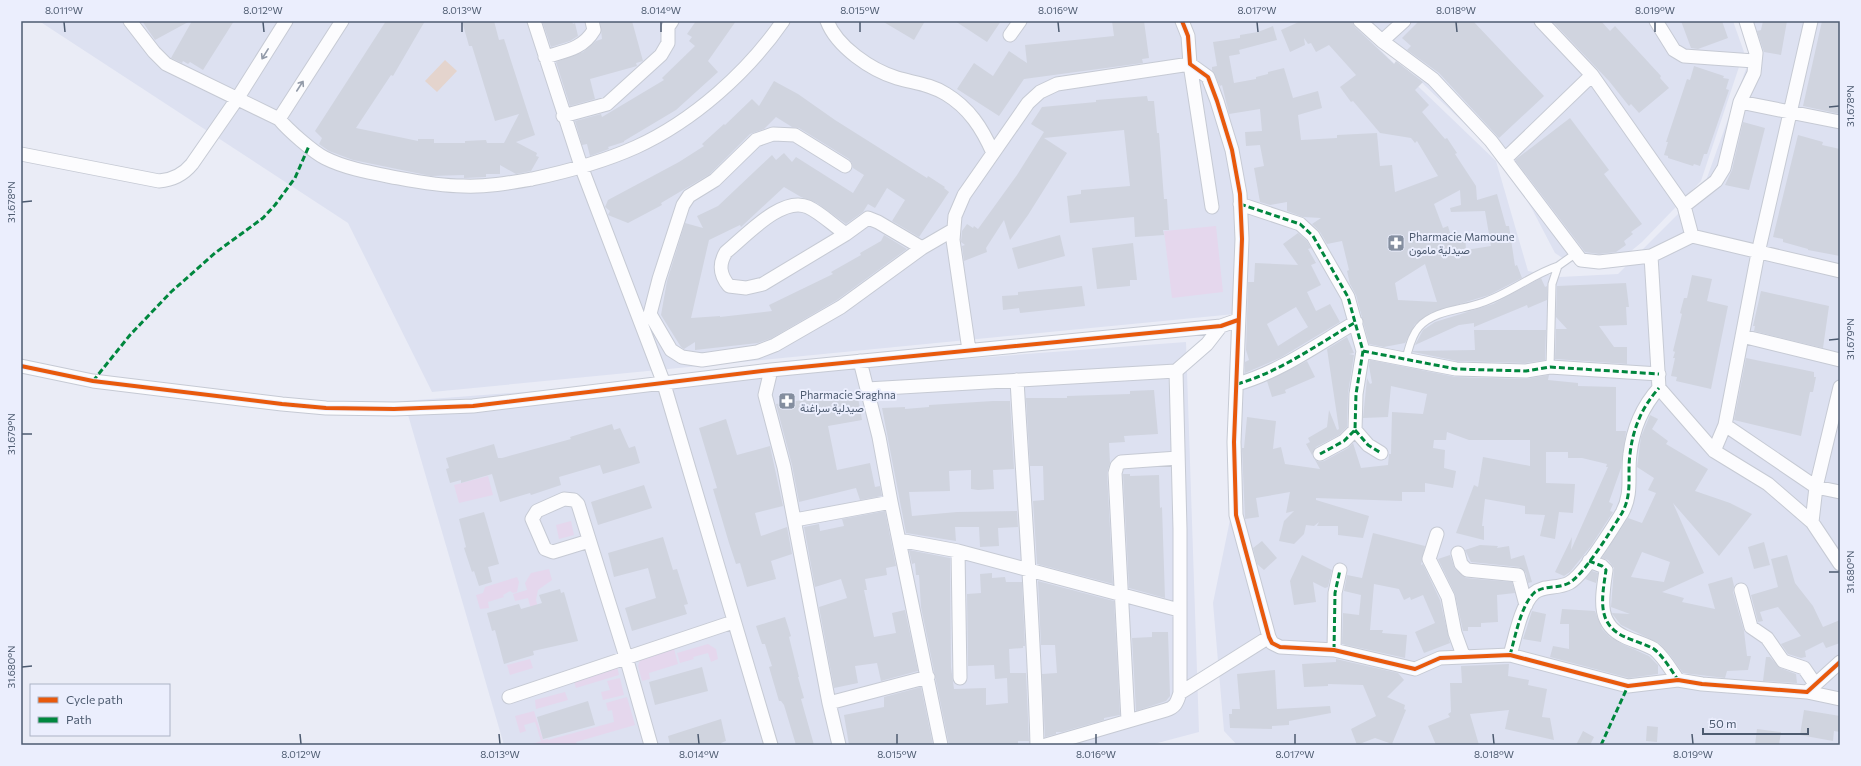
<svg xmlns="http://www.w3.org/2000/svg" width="1861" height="766" font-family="Commissioner,Vazirmatn,sans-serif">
	<rect width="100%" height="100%" fill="#eaecf6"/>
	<path fill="#dde1f1" d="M39,21h1311l146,140 32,110 32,6 58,-3 85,-85 49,-137 -12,-31h100v724h-603l-13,-14 -11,-128 18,-88 -2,-140 6,-61 -803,78 -84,-169z
		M1358,21h375l11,31 -43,129 -59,61 -29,24 -46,-5 -12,-8 -23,-44 -32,-51z
		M1186,342l13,390 -49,13h-646l-100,-344z"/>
	<path fill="#e5d7ed" d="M1216,226l7,66 -51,6 -8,-67z
		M488,476l5,19 -34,8 -5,-18z
		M571,521l3,14 -15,4 -3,-14z
		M549,569l3,11 -14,10 -2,10 6,22 -7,2 -7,-26 -13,3 -2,-7 14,-4 -2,-7 6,-10z
		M517,577l2,5 -2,10 -4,1 -3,-2 -7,4 1,2 -16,5 1,6 -9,1 -4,-14 7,-2 2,-6z
		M708,644l8,5 2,10 -7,3 -3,-9 -15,4 1,2 -14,4 -3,-10z
		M674,649l4,15 -29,9 1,6 -8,2 -4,-15 3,-8z
		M530,659l3,9 -23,7 -3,-10z
		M617,666l2,9 -43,13 -3,-10z
		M620,678l4,17 -21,5 -2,-8 9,-2 -3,-9z
		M565,692l3,8 -32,9 -1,-9z
		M627,697l8,28 -59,17 1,3h-47l11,-4 -6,-19 -11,3 2,6 -6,2 -5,-17 19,-5 9,29 5,-1v1l66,-18 -2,-12 -4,1 -2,-8z"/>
	<path fill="#e4d4cd" d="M445,60l12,11 -20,21 -12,-11z"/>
	<path fill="#d0d4df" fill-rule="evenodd" d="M142,21h48l-35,19z
		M192,21h42l-31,49 -13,-8 -2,2 -5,-3 -1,2 -11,-5z
		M386,21h39l-32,55 -2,-1 -35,53 62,13v-2h16v4h31v-2l21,-1 1,3h17l15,-29 -24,7 -23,-75h-3l-7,-25h32l5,19 5,-1 31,96 -19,7 21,11 -1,3 3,1 -8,14 -15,3 -16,-9v9h-14v3l-22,1v-3l-33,1 -78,-16 -24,-9 -10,-7 3,-6 -7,-7z
		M542,21h30l1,3 2,-1 3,13 -8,5 -19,6z
		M600,21h32l11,40 -7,2 1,3 -47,13 5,20 -25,7 -14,-44 27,-10 13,-11 6,-2z
		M696,21h40l-28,40 10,11 -42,38 -52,31v1l-16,5 1,2 -19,7 -3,-12 -5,1 -7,-24 26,-7 1,3 62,-37 -2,-2 33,-32 -6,-5 3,-4 -5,-3z
		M882,21h43l-11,19z
		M955,21h46l-14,21z
		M1112,21h32l5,37 -7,1 1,4 -119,16 -25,37 -42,-27 17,-26 19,13 16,-25 18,12 -2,-18 89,-9z
		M1301,21h51l3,6 39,37 2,-3 27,21 -8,8 14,15 -7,7 23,27 2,-1 10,15 -2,1 21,32 1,14 20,-6 9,32h3l6,40 2,-1 5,13 -33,17 -59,18 -15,11 -10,19 -21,4 -15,-3 -13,-49 -6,-11 -3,-13 2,-1 -7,-29 -15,3 -7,-12 -8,-8 9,-6 -18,-1 -16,-6v-9l-17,3 -10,-3 -6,-34 10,-2 -4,-21 -14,1 -1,-14 17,-1 -2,-22 -31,5 -7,-29 -2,1 -8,-16v-3l5,-1 -4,-24 27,-4v-3l18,-3 15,-6 4,14 -38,10 1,4 -11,2 5,27 22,-4v-2l12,-3v-2l16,-4 9,30 25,-7 4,17 -24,7 3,25 36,-2v-3l40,-2 3,33 12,-1 3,27 43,-16 -21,-35 -2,2 -4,-5 -31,-5 -27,-32 -2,1 -11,-15 16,-12 -27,-30 -13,7 -5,-9 -3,1 -4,-6 1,7 -15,7 -9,-22zM1460,190l1,15 -11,3 1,4 34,-1 6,35 -25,4 -1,-15 -14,1 -3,-10 -5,2 -9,-24zM1425,264l12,38 -39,-2 -3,-17z
		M1419,21h54l71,75 -45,42 -60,-65 -32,-23 4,-4 -9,-8z
		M1552,21h49l9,10 5,-5 46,50 -1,2 9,10 -30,25 -8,-9 -2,2 -20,-25z
		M1681,21h41l6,17 -30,11 -7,-1z
		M1763,21h24l-6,34 -17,-3 -7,-21 4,-1z
		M1822,21h18v93l-37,-8z
		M1694,66l30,10 -1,2 6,1 -3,10 3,1 -22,64h-3l-4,12 -6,-2 -1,2 -25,-8v-2l-4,-1 4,-13h-2l21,-63 3,1z
		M774,81l24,13 37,26 92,58 1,-2 17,11 -1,1 5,4 -30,45 -27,-16 13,-21 -18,-12 -12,20 -7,-4 -5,8 -17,12 -29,-21 -16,-6 -17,-10 -43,40 -1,-2 -31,15 -18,78 29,-2v1l52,-6 -3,-6 64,-31 -2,-2 30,-17 -1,-2 21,-12 3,-6 23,14 -70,51 -65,38 -14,5 -63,7v-8l-11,7 -3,-2 -20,-32 6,-34 18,-58 18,5 -6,-12 21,-10 54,-51 4,5 8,-7 8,9 4,-5 57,36 11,-18 -11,-7 -1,-5 -3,-4 -50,-31 -7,-1 -16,-10 -12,12 -14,5 -40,40 -49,29 1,2 -34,18 -20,-8 2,-4 -5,-4 3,-7 71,-38 25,-16 -2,-2 22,-20 1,1 27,-26 7,7z
		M1147,96l1,5h6l3,32h2l5,66h3l2,31h-6l1,5 -29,2 -1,-20 -64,6 -3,-27 14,-2v-4l49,-4 -6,-56 -80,8 23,15 -39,62 -18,25 -6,-20 -18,28 1,4 -23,9 -2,-15 3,-1 -4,-3 1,-11 5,-7 6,4 1,-2 4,3 39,-54 27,-43 -13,-8 11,-17 54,-5v-2z
		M1570,118l39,52 -5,4 38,50 -11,8 2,2 -9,7 2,4 -10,7 -17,2 -14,-2 -70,-92z
		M1743,122l22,6 -16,62 -24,-5 7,-15z
		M1798,135l25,7 -1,3 18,4v107l-32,-6v-1l-25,-7v-3l-10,-2z
		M1298,233l9,8 4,7 -3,1 8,14 -5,2 10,20 -14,7 9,19 14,-7 10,18 -60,36 -35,15v-11l4,-2 -3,-10 2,-68h6l1,-19 43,2 -15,-21zM1296,307l12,20 -30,19 -11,-22z
		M1060,235l5,21 -47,13 -6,-21z
		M1133,243l4,37h-7v6l-33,3 -5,-41z
		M1692,275l20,4 -5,22 21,5 -17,83 -35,-8 1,-4 -6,-1 4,-18h-2l2,-6 -2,-1 9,-37 -2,-1 4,-15h3z
		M1541,278l4,9 2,-1v14l-19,8 -1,-3 -53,22v-4l-15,2 -44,20 8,-15 12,-8 58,-18z
		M1626,283l3,24h-3l1,18 -28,1 15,21h13v17l-72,-5 1,-30h11l-11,-12 1,-31z
		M1082,286l3,20 -65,7 -1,-5 -16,2 -1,-14 16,-1v-3z
		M1761,291l68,15 -6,42 -69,-17 1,-5h-2z
		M1474,330h72l-1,30 -20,3 -68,-2 -44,-9v-1l62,-1z
		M1347,337l7,16 -5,1 5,1 -6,38 -1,34 -8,8 -23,12 -4,8 -6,-11 4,-2 -2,-4 19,-11 2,-17 8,20 2,-1 -12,-80z
		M1746,358l68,14v5h2l-3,15h-3l-9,44 -67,-16z
		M1370,360l86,17 70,2 23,-4 -1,5 30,3v3l38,1v44h10l-5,37 -12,34 4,2 -3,7 3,1 -22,34 -21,26 -6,4 -9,-4 17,-35 -1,13 37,-83h-2l1,-3 -25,-6h-14v-6h-22v31l29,1 -2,29 -14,-1 -4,27 -15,-3 5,-21 -20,-1v-8l-40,-7 -3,27h2v14l-28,-7 18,-48 4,2 5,-30 47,9v-26h-61l-22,-8 -1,8h-12l-1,8 12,2 -1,18 12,3 -3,17 -28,-5v9h-23v9l-86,-3v2l53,16 -6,22 -25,-3v-9h-21l2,-4 -5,4 -8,-1 -2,9 -10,10 -15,-3 5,-20 10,-10 -8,2 4,-21 -34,6 3,19 -14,2 -3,-71h2l3,-31 29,4 -3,28 8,-2 4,17 35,5 -5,-9 4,2 5,-1 24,-13 5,-5 8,25 27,-3 1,-11h2l1,-42 31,2 4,-20 -36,-8 -3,31 -25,1 4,-40 3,6 2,-1 -3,-17z
		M1307,361l8,16 -30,13 1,3 -14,4 -5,-16z
		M1154,390l4,44 -34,2 1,6 -16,1 1,20 -3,10 6,111 -76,-20 -4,-63 11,-1 -1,-34h-13l-4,-68h41v-2l63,-2v-3z
		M857,392l5,28 -34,6 9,44 33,-7 5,24 5,-1 2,10 -22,4 -4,-12 -57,14 -7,-37 -16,-61z
		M993,401h17l4,68 -21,1 1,19 -16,1 -7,-1v-19l-22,1 1,20 -41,1 3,24 45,-4 60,-1 1,16 -20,1 1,18 -19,1 -1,-20h-24l1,14 -50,-8 -24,-125 23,-1v2l24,-2v-2z
		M1650,415l8,4 -6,10 16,12 -2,3 42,25 -13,22 35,12 22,11 -33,42 -46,-53 31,70 -42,19 22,6 -2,4 33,7 -7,-25 24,-7 2,9 -1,6 11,39 3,25h4l-3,14 -21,1 -2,7 -42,-5 -13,-18 -11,-12 -38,-18 -8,-10 -1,-2 18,1 -19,-7 3,-39 -6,-8 -6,-2 26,-40 14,5 14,-30 -8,-3 6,-12 -17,-11 4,-30zM1642,552l28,10 -6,20 -33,-5z
		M726,419l11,36 33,-9 13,60 -28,7 6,23 26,-9 5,27 -21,7 5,18 -29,8 -7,-24 -4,1 -7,-21 -16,-54 4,-1 -18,-60z
		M612,424l2,6 6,-2 9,20 6,-2 5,17 -37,11 -3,-9 -41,12 2,8 -30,10 -1,-2 -30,9 -8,-28 -31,9v-3l-11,3 -4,-14 3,-1 -3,-10 48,-14 4,14h4l69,-19 -1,-2z
		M1123,474h7v2l29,-1 1,33 2,-1 3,91 -36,-10z
		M644,485l8,23 -54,17 -7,-23z
		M885,511l11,55 -10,2 1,7 -22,4 2,11h-3l10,47 22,-4 -4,-20 13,-3 13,61 -37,10 -4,-18 -22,3 3,17 -24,5 -15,-81 28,-9 -6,-19 -26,8 -11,-60 15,-3 1,7 24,-5 -2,-7z
		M484,512l15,52 -11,3 4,15 -13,4 -5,-15 -2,1 -8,-24 2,-1 -7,-28z
		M1373,533l52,13 -4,19 2,-1 17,36 10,43 -26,10 -9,-21 20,-9 -12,-28 -12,5 -1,-3 -6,3 -5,-11 -25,-5 -4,46h13l-1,3 25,2 -2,23 -63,-14 1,-31 16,2 2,-20 -17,-4 3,-16 15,3z
		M663,537l10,33 4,-1 11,35 -4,1 3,9 -55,17 -7,-23 31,-10 -8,-30 -34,9 -6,-24z
		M1262,541l15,17 -13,12 -7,-6 -4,-16z
		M1764,542l6,23 -16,4 -6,-22z
		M1480,545l18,1 -1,2 12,-2 2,13 13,-4 8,27 -4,1 -2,-10 -7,-6 -48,-5 -6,-12z
		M909,550l41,8 1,109 3,22 32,-1v17l22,-2 -1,-25 -12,1 -1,-14 -26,1 -1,-72 14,-1 -1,-19 12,-1v5l13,-1 1,5h16l3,64h-2v2l-14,1 1,24h16l3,68h-11v4h-69l-28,-138 -2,-32h-3l-1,-12 -3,1z
		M1302,555l30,15 -4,17 -3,1 -12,-6 3,20 -22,3 -4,-24z
		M1450,555l5,14 11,9 46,4 3,11 -18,2 1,27 -17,1v4h-13v4h-5l-8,-37 -17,-35z
		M1787,555l8,28 18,23 10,21 17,-7v23l-14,5 -3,-6 -18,9 1,6 -5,1 -13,-4 -7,-10 20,-8 -23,-29 -18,5 3,9 -5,1 -7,-27 27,-8 -7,-28z
		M1592,571l6,2 -2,10 -11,-4z
		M1038,581l76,20 6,114 -16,3v2l-42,12h-6v2l-11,3 -3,-63 15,-1 -2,-28h-14z
		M560,589l1,4 3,-1 14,49 -45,10 1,4 -30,9 -9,-34 -3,1 -5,-18 32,-9 2,5 21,-6 -3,-8z
		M1562,609l33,2 7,18 8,8 12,7 27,12 9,9v9l-29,4 -79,-21 3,-11 16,3v-25h-9z
		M1532,611l14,3 -5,28 -18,-3z
		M785,617l6,19 -2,1 10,40h-1l6,21 -3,1 13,46h-18l-12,-40 -3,-4h-2l-10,-34 3,-1 -4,-12 -3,-10h-3l-6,-18z
		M1152,632h16l2,64 -4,5 -30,10 -4,-73 20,-1z
		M1766,657h4l10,11 16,6 1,9 -34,-2z
		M1336,659l62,14 6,7 -17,17 18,8 -1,4 2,1 -14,34 -17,-6 -18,7 -6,-16 25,-13 -13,-31 -35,-1v2l-24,1 -2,-23 34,-2z
		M1509,664l-1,12 21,4 -1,5 19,4 -5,28 8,1 4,22 -49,-11 4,-19 -39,4 9,31h-43l-8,-19 22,-9 -2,-3 3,-2 -1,-29h12l-1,-17z
		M702,667l6,24 -53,14 -6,-23z
		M1275,670l2,39 53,-3 1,7 -42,8v4l-17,1v3l-42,-1 -1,-14h3v-5h8l-3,-35z
		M921,687l12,58h-84l-5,-30 40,-8v-10z
		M588,701l7,24 -52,14 -6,-22z
		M1804,710l36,6v16l-6,-1 -1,10 -33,-6z
		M721,719l5,22 -5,2v2h-51l-2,-9z
		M1647,726l11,1 -1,15 -11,-1z
		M1757,729l24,3 -2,13h-24z
		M1583,731l11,6 -4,8h-14z"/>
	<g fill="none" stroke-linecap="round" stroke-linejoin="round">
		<g stroke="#c6cad4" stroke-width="9">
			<path id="service" d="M1405,361c4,-12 6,-25 14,-34 15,-17 43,-17 62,-24 28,-9 50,-28 77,-37
				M1550,367l2,-83 6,-18 17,-12"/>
		</g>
		<g stroke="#c6cad4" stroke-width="15">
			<path id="minor" d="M130,21l24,31 12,12 113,55c9,11 34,33 46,39 22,11 48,15 73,20 21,4 43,8 65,8 24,1 46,-3 69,-7 33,-7 73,-18 104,-32 57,-26 112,-75 147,-126
				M534,21l47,145 82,215 108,364
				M827,21c10,26 44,49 70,57 17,5 33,6 49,16 23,14 36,34 47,59
				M1182,21l6,15 2,28 18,13 9,24 15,49 8,44 2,45 -8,203 2,73 33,122 3,6 8,4 54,3 81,19 25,-11 70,-3 118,31 50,-6 24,4 105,8 33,-30
				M1360,21l22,20 51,38 58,62 90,119 18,2 52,-6 8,132 55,63 54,33 44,38 28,42
				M1541,21l51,54 92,131 8,30
				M1656,21l18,29 10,6 70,5
				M1010,35l10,-14
				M1382,41l22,-20
				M545,57c20,-6 38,-8 49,-27l-2,-9
				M1740,102l100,20
				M563,116l44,-12 54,-49 7,-12v-16l4,-6
				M279,119l63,-98
				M21,154l138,27c14,-1 24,-6 33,-17l45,-65 49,-78
				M1505,159l87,-84
				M845,166l-50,-31 -22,-1 -17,6 -41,40 -26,16 -6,9 -24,74 -9,35 21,36 11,7 20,3 55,-8 18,-7 66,-38 81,-59 31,-18
				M1240,204l60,20 13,12 35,61 15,54 -7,43 -1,36 -11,11 -24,13
				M1684,206l32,-25 8,-13 16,-66 14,-29 2,-20 -10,-32
				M846,234c-12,-8 -25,-21 -38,-27 -26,-12 -63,30 -82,45 -8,13 -6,23 3,34l17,2 17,-4 83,-50 22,-16 10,4 44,26
				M1651,256l41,-20 148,35
				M1742,336l98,24
				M969,350l-16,-110 2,-24 9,-21 64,-92 12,-11 17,-8 133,-20 22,143
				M1363,351l93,18 70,2 24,-4 109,7
				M860,361l19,76 12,65 50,243
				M21,366l72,15 189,23 44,4 68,1 79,-3 298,-36 450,-44 17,-6
				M771,370l-6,25 19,72 45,236 10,42
				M1017,380c7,122 17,243 20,365
				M1237,384c43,-12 81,-40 119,-62
				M867,389l309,-18
				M1725,425l91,62 24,5
				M1355,430l13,15 13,8
				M1714,451l11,-26 33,-172 53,-232
				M795,520l96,-18
				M1812,522l4,-35 24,-100
				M1437,534l-8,25 19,38 7,36 8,22
				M899,540l59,11 221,59
				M589,541l-36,11 -8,-3 -13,-30 5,-8 27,-12 10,1 4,4 48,153 25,88
				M958,551l2,127
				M1458,553l3,11 6,6 51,5 8,30
				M1589,561l13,5 4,4c-4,28 -10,54 19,67 9,4 20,7 29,12 10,8 17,21 24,31
				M1741,590l10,37 16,11 16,23 21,7 11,16
				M1334,650l1,-57 5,-23
				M1510,655c5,-17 11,-50 24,-62 9,-8 24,-4 35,-10 15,-8 43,-54 53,-70 11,-20 5,-38 8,-59 3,-26 12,-47 29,-66
				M1807,692l33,7
				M1180,693l89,-56
				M509,697l224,-75
				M829,703l99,-26
				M1128,720l-13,-247 2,-7 4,-4 57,-4
				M1046,745l120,-35c10,-3 11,-8 14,-17v-164l-4,-158 31,-27 14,-18"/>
		</g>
		<use href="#service" stroke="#fcfcfe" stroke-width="7"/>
		<use href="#minor" stroke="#fcfcfe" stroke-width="13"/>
		<path stroke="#00873e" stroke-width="3" stroke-dasharray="6 3" stroke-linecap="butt" d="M1240,204l60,20 13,12 35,61 15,54 -7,43 -1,36 -11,11 -24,13
			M1363,351l93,18 70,2 24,-4 109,7
			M93,381l37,-46 41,-43 44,-39 48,-35 12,-13 20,-27 14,-32
			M1237,384c43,-12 81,-40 119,-62
			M1355,430l13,15 13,8
			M1589,561l13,5 4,4c-4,28 -10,54 19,67 9,4 20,7 29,12 10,8 17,21 24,31
			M1334,650l1,-57 5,-23
			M1510,655c5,-17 11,-50 24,-62 9,-8 24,-4 35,-10 15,-8 43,-54 53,-70 11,-20 5,-38 8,-59 3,-26 12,-47 29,-66
			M1601,745l27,-59"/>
		<g stroke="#ebeefd" stroke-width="6">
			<path id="cycleway" d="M1182,21l6,15 2,28 18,13 9,24 15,49 8,44 2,45 -8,203 2,73 33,122 3,6 8,4 54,3 81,19 25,-11 70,-3 118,31 50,-6 24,4 105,8 33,-30
				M21,366l72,15 189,23 44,4 68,1 79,-3 298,-36 450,-44 17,-6"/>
		</g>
		<use href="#cycleway" stroke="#e8590c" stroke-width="4"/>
	</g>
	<defs><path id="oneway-shaft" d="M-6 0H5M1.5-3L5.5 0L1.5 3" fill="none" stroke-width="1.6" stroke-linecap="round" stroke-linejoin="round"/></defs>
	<g stroke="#939ba9">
		<use href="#oneway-shaft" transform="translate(265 54) rotate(122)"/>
		<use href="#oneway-shaft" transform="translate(300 86) rotate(-57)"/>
	</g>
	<path fill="none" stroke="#4d5b70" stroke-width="1.5" d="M64,22l1,10M263,22l1,10M462,22v10M661,22v10M860,22v10M1058,22l1,10M1257,22l1,10M1456,22l1,10M1655,22v10M1829,107l10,-1M22,202l10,-1M1829,340l10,-1M22,434h10M1829,572h10M22,667l10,-1M300,734l1,10M499,734l1,10M698,734l1,10M897,734v10M1096,734v10M1295,734v10M1493,734l1,10M1692,734l1,10"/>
	<defs>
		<g id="pharmacy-square" transform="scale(0.9)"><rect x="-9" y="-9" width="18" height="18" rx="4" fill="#848e9f" stroke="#ebeefd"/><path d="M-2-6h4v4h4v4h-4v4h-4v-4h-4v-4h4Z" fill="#fff"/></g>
	</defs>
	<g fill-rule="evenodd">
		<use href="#pharmacy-square" x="1396" y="243"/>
		<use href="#pharmacy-square" x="787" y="401"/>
	</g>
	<g text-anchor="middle" stroke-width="4" stroke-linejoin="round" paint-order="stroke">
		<g font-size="11" fill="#4d5b70" stroke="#ebeefd" text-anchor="start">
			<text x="1409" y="241">Pharmacie Mamoune<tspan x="1409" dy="13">صيدلية مامون</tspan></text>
			<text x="800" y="399">Pharmacie Sraghna<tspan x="800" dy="13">صيدلية سراغنة</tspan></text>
		</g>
	</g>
	<rect width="1861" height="766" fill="none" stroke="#ebeefd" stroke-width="44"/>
	<rect x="30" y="684" width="140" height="52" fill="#ebeefd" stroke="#acb3c5"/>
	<rect x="38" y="697" width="20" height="6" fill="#e8590c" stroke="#acb3c5"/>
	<text x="66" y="704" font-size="12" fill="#4d5b70">Cycle path</text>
	<rect x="38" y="717" width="20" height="6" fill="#00873e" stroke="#acb3c5"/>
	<text x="66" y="724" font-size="12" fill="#4d5b70">Path</text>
	<path d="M1703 728v6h105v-6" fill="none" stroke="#4d5b70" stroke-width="2"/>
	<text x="1709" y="728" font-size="12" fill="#4d5b70" stroke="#ebeefd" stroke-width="3" paint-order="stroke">50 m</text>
	<rect x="22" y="22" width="1817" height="722" fill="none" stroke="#4d5b70" stroke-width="1.5"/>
	<g font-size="10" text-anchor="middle" fill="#4d5b70">
		<text x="64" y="14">8.011°W</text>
		<text x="263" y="14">8.012°W</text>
		<text x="462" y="14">8.013°W</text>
		<text x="661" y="14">8.014°W</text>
		<text x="860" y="14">8.015°W</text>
		<text x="1058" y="14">8.016°W</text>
		<text x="1257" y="14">8.017°W</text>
		<text x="1456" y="14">8.018°W</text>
		<text x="1655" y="14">8.019°W</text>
		<text transform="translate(1850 106) rotate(-90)" y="4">31.678°N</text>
		<text transform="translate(11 202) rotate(-90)" y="4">31.678°N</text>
		<text transform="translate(1850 339) rotate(-90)" y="4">31.679°N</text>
		<text transform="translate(11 434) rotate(-90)" y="4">31.679°N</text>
		<text transform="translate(1850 572) rotate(-90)" y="4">31.680°N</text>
		<text transform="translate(11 667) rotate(-90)" y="4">31.680°N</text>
		<text x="301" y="758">8.012°W</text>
		<text x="500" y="758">8.013°W</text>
		<text x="699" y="758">8.014°W</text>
		<text x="897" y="758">8.015°W</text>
		<text x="1096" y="758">8.016°W</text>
		<text x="1295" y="758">8.017°W</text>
		<text x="1494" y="758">8.018°W</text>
		<text x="1693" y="758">8.019°W</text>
	</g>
</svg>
